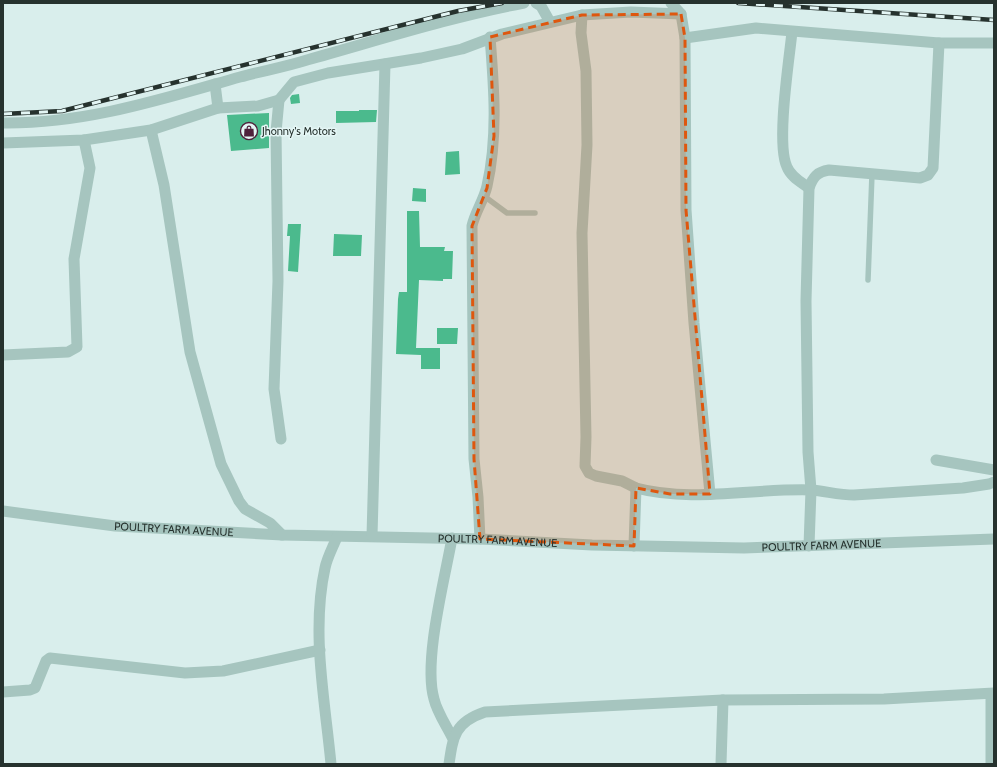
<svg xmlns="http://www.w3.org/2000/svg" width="997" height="767" font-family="Cabin,sans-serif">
	<rect width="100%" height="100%" fill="#d9eeec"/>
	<path fill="#4bba8d" d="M299,94l1,9 -9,1 -1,-6 2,-3z
		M359,110h18l-1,12 -40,1v-12h23z
		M269,113v35l-38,3 -4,-36z
		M459,151l1,23 -15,1 1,-23z
		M413,188l13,1v13l-14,-1z
		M407,211h12l1,36h25l-1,4h9l-1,28h-9v2l-24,-1 -3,68h24v21h-19v-14l-25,-1 2,-55 1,-7h8z
		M288,224h13l-3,48 -10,-1 2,-35h-3z
		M334,234l28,1 -1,21h-28z
		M437,328h21l-1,16h-20z"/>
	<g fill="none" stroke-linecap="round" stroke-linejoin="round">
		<path stroke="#a6c5bf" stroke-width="5.5" d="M484,196l23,17h28
			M868,280l4,-106"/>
		<g stroke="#a6c5bf" stroke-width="11">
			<path d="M536,3l5,3 9,16"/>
			<path d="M671,3l10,11 4,24 1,172 8,113 16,171"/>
			<path d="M582,15l49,-3 50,2"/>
			<path d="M792,32c-3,29 -16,112 -5,135 4,10 14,15 22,21"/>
			<path d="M685,38l71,-10 183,15h55"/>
			<path d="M215,84l3,24"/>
			<path d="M279,100l-3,32 2,149 -4,108 7,50"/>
			<path d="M3,123c82,1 159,-24 237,-46 22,-6 45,-10 67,-17 72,-20 143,-43 217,-57"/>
			<path d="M151,130l13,55 26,167 31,112 18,37 6,8 25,14 12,12"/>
			<path d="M3,143l81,-3 67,-10 67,-22 40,-2 21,-6 15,-18 34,-9 93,-15 41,-9 40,-15 80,-19 -1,18 5,38 1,74 -5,88 4,204 -1,29 4,7 7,3 26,5 14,7"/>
			<path d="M3,355l65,-3 9,-5 -3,-88 16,-91 -6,-28"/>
			<path d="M936,460l58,10"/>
			<path id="s1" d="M3,511l112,15 39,2 128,7 198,4 112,6 152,3 250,-9"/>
			<path d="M372,536l13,-472"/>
			<path d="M452,538c-7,40 -29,123 -18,161 3,13 12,26 18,38"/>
			<path d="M480,539l-2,-42 -4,-38 -2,-233c3,-14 12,-26 15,-40 11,-49 7,-99 3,-149"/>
			<path d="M634,546l2,-58c57,15 117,0 175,2 14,1 28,5 43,5l109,-7 26,-4 5,-2"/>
			<path d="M809,546l2,-56 -3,-38 -2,-151 3,-113c4,-11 8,-16 20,-18l91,8 8,-3 5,-7 6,-125"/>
			<path d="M3,692l27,-2 5,-2 11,-27 4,-3 135,15 38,-2 97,-21"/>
			<path d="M991,694v70"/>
			<path d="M331,764c-6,-64 -20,-132 -6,-196 2,-10 8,-21 12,-31"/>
			<path d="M449,764c4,-28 6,-42 36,-52l238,-12 161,-1 110,-6"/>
			<path d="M721,764l2,-64"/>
		</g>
		<g stroke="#26322e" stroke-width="4.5">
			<path id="rail" d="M738,3l256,17
				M3,114l59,-3 396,-100 44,-8"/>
		</g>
		<use href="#rail" stroke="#e4f6f5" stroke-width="3" stroke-dasharray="9" stroke-linecap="butt"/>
	</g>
	<path fill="#de570e" fill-opacity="0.2" stroke="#de570e" stroke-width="3" stroke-dasharray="8 5" stroke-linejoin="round" d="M681,14l4,24 1,172 24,284h-40l-34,-6 -2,58 -154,-7 -6,-80 -2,-233 15,-38 7,-52 -4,-99 92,-22z"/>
	<defs>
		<g id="shop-ring" transform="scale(0.9)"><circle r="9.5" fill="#e4f6f5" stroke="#4f203b" stroke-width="1.5"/><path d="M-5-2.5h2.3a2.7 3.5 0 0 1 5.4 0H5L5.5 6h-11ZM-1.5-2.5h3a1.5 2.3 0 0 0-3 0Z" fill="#4f203b"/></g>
	</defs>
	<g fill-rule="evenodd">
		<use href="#shop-ring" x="249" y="131"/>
	</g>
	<g text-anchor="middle" stroke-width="3" stroke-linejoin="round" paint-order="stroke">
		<g font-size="11" fill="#26322e" stroke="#e4f6f5" text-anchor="start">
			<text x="262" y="135">Jhonny's Motors</text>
		</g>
		<g font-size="11" fill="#26322e" stroke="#e4f6f5">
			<text dy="4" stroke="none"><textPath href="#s1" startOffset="172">POULTRY FARM AVENUE</textPath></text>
			<text dy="4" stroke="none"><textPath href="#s1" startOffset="496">POULTRY FARM AVENUE</textPath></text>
			<text dy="4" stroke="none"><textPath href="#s1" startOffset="820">POULTRY FARM AVENUE</textPath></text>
		</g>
	</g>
	<rect width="997" height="767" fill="none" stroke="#26322e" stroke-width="8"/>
</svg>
